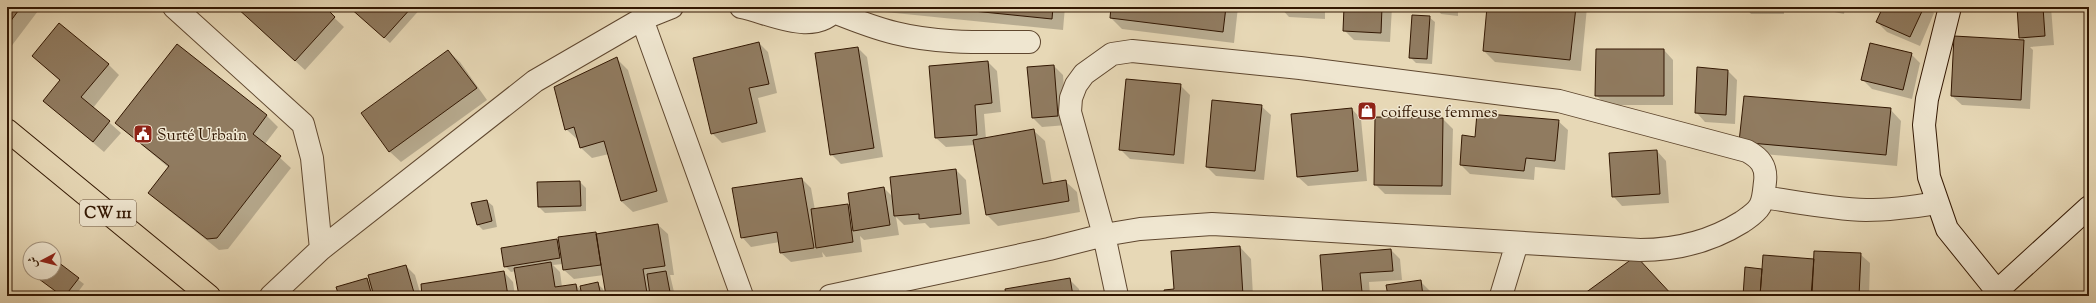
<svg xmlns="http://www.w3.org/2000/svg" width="2096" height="303" font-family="'Sorts Mill Goudy',Amiri,serif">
	<rect width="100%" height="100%" fill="#e7d8b6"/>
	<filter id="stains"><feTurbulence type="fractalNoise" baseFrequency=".005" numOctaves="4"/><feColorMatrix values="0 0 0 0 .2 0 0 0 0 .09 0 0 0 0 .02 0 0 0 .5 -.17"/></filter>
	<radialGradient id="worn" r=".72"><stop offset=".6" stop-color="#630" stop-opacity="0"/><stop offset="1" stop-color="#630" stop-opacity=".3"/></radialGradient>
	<path fill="#0003" d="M7,7h34l-34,45z
		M236,7h87l21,20 -39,43z
		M350,7h72l-32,36z
		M880,7h185l-2,23 -178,-18z
		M1112,7h126l-4,36 -112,-14 -11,-11z
		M1280,7h45v12l-36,-2z
		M1345,7h47l-2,35 -36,-2 -10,-10z
		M1436,7h22v9l-17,-2z
		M1488,7h99l-6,64 -86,-9 -11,-11z
		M1745,7h39v7h-33z
		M1810,7h35l-1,7z
		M1884,7h44l6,6 -14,33 -33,-14 -10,-10z
		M2018,7h33l3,38 -24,2 3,3 -3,59 -68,-4 -10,-9 71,-56 -3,-3z
		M1429,17l6,5 -3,42 -16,-1 -6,-6z
		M759,43l9,9 9,41 -19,5 8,34 -44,11 -10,-10z
		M177,45l90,71 11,11 -13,17 26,24 -63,81 -9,1 -58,-46 -12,-11 20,-25 -53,-45z
		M858,48l9,9 16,100 -42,7 -10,-10z
		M1664,50l9,10v45h-67l-10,-10z
		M448,51l12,11 27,38 -86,62 -12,-11z
		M1911,54l9,9 -8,36 -40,-10 -10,-10z
		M33,56l75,8 11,11 -26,33 28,25 -17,19 -60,-51 16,-20z
		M617,59l11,11 40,132 -35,10 -12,-11 -12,-47 -17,4 -12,-11 -2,-7 -12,-11z
		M988,62l9,9 4,41 -17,2 2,25 47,-9 12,11 7,42 13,-2 12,11 3,20 -82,14 -11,-11 -12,-70 -29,2 -10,-9 -6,-71z
		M1054,66l9,9 4,50 -25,2 -9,-9 -5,-50z
		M1728,71l9,9 -2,44 -30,-2 -9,-10z
		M1180,85l10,10 -6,69 -54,-5 -10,-10z
		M1261,106l10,9 -7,65 -48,-4 -9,-9z
		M1352,109l9,10 6,62 -59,5 -10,-9z
		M1890,109l11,12 -4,45 -145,-13 -11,-11z
		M1376,118l67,1 10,10 -2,66 -66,-1 -10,-10z
		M1558,121l10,9 -3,40 -30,-3 -1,13 -64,-6 -9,-9 15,-27z
		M1657,151l9,10 3,42 -47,3 -9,-10z
		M956,170l10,10 4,44 -40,4 -5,-5 -21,2 -8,-8 3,18 -35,5 -4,-4 2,16 -36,5 -4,-5 1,5 -32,5 -10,-9 -1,-11 -29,5 -9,-10 60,-58 9,9 4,22 33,-5 3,4 33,-21 9,9z
		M580,182l6,6v23l-41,2 -6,-6z
		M487,201l6,5 4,21 -14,3 -5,-5z
		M658,225l10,9 6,41h-4l5,21h-68l-3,-21 -30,4 -10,-9 -1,-6 -10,1 7,7 2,15 14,-2 6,6 15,-8 6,6 2,7h-85l-4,-25 -5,1 -6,-6 52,-26 3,3 36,-10 2,2z
		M1240,247l11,12 2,37h-87z
		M1391,250l9,9 2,21 -33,2 1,14h-45l-1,-2z
		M1860,254l10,9 -1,33h-125l19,-25 52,-11z
		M54,261l30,23 -9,12h-14l-21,-17 5,-6h9z
		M406,266l9,9 6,21h-81l27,-17 5,5z
		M504,272l9,10 2,14h-92z
		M1070,280l9,9 1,7h-73z
		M1420,281l10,10v5h-41z"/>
	<path fill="#907b60" stroke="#321702" d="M7,7h14l-14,19z
		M236,7h89l10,10 -40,44z
		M349,7h63l-28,31z
		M934,7h119l-1,12z
		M1111,7h115l-3,25 -113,-14z
		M1279,7h37v3z
		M1344,7h38l-1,26 -38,-2z
		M1435,7h18l-1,3 -17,-1z
		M1487,7h89l-6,53 -87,-9z
		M1744,7h35v2h-35z
		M1883,7h41l-14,30 -34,-15z
		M2017,7h26l2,29 -26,2z
		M1412,15l18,1 -3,43 -18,-1z
		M59,23l50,41 -28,33 29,24 -17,21 -50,-41 17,-21 -28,-24z
		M1954,36l70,4 -3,60 -70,-4z
		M759,42l10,42 -20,4 8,35 -46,11 -18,-76z
		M1870,43l42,10 -9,37 -42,-10z
		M177,44l90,71 -14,19 28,22 -64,82 -10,1 -59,-46 21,-27 -54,-43z
		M858,47l16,101 -44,7 -15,-102z
		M1596,49h68v47h-69z
		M448,50l29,38 -88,64 -28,-39z
		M617,57l40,134 -36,10 -17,-60 -24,7 -6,-21 -9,3 -11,-43z
		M988,61l4,42 -17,2 2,30 -42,3 -6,-72z
		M1054,65l4,51 -26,2 -5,-51z
		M1697,67l31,3 -2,45 -31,-2z
		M1126,79l55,5 -7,71 -55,-5z
		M1744,96l147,12 -5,47 -147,-13z
		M1212,100l50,5 -7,66 -49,-4z
		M1352,108l6,63 -61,6 -6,-63z
		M1477,113l82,7 -4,41 -29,-3 -2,13 -64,-6 2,-30 13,2z
		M1375,117l68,1 -1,68 -68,-1z
		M1034,129l9,55 23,-4 3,21 -83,14 -13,-75z
		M1657,150l3,44 -48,3 -3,-44z
		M956,169l5,45 -42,5v-5l-25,2 -4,-39z
		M802,178l12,70 -34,5 -3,-21 -36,6 -9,-50z
		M580,181l1,25 -43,1 -1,-25z
		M884,187l6,38 -37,6 -5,-38z
		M487,200l5,21 -15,4 -6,-22z
		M848,204l5,38 -37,6 -5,-39z
		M658,224l7,42 -22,3 4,24 -16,3h-25l-10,-62z
		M596,232l5,33 -38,5 -5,-33z
		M557,239l3,19 -56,9 -3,-19z
		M1240,246l3,50h9h-87l-1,-6 10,-1 -3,-38z
		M1391,249l2,22 -33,2 2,19 -39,3 -3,-40z
		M1814,251l47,2 -2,43h-47z
		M1763,255l51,4 -3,37h-51z
		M1636,256l37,40h-92z
		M54,259l25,19 -14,18h-3l-23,-17 5,-6h10z
		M551,262l4,25 21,-3 2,12h-59l-5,-28z
		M406,265l9,31h-26l-1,-4 -14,4 -6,-21z
		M1745,267l17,2 -2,27h-17z
		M504,271l4,25h-86l-1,-12z
		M666,271l4,21 -20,3 -3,-21z
		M367,278l5,18h-33l-3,-9z
		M1070,278l3,18h-67l-1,-7z
		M1421,280l2,16h-35l-2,-11z
		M598,282l3,14h-19l-2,-10z"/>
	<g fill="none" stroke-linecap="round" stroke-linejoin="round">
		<g stroke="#5f472f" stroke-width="24">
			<path id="street" d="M174,7l129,117 9,34 9,91
				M741,7c30,6 74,31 97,0
				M834,12c20,8 40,16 61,21 44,11 89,9 134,9
				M642,19l100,277
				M1763,197c34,5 69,12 103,13 24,0 47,-3 71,-7
				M271,296l50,-47 214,-168 107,-62 30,-12
				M830,296l219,-47 55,-14 36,-6 72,-5 36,2 392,24c37,0 70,-8 102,-28 7,-5 14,-9 18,-16 4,-7 4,-17 5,-24 2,-16 -5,-24 -18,-31l-188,-50 -259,-33 -168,-17 -20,3 -28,20 -8,11 -5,13 -1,14 34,123 13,61
				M1501,296l16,-53"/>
		</g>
		<g stroke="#321702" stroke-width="24">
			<path id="secondary" d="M1950,7l-23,92 -3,26 5,52 18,52 50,62
				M1995,296l2,-5 92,-84"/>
		</g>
		<g stroke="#321702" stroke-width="24">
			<path id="primary" d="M7,130l202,166"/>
		</g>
		<use href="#street" stroke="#efe6d0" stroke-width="22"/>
		<use href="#secondary" stroke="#efe6d0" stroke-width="22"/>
		<use href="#primary" stroke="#e7d8b6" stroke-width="22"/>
	</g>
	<defs>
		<g id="shop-square" transform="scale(1)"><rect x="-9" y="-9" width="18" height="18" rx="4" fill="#8f2418" stroke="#efe6d0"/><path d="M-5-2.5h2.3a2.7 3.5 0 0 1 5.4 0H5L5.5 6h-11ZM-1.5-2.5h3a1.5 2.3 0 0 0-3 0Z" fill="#fff"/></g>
		<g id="civic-square" transform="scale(1)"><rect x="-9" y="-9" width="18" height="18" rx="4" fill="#8f2418" stroke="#efe6d0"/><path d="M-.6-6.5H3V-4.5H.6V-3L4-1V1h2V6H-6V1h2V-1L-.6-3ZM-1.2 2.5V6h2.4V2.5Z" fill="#fff"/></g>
	</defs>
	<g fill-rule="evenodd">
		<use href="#shop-square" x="1367" y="111"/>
		<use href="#civic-square" x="143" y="134"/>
	</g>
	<g text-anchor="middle" stroke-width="3" stroke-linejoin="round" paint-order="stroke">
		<rect fill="#efe6d0" stroke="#6b5540" stroke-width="1" x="80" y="200" width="56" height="26" rx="3"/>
		<g font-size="15" font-weight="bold" fill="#321702">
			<text x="108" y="218">CW 111</text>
		</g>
		<g font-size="16" fill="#321702" stroke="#efe6d0" text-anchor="start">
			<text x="1381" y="117">coiffeuse femmes</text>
			<text x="157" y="140">Surté Urbain</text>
		</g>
	</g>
	<rect width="2096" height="303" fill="none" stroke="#e7d8b6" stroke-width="24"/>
	<rect x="8" y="8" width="2080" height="287" fill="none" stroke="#321702" stroke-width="2"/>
	<rect x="12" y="12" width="2072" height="279" fill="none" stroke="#321702"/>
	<g transform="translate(42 261) rotate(263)"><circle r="19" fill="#efe6d0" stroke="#a3937e"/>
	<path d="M0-3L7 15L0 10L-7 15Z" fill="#8f2418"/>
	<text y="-6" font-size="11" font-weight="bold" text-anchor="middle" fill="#321702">ش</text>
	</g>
	<rect width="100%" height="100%" filter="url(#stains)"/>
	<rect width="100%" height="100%" fill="url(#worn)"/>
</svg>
